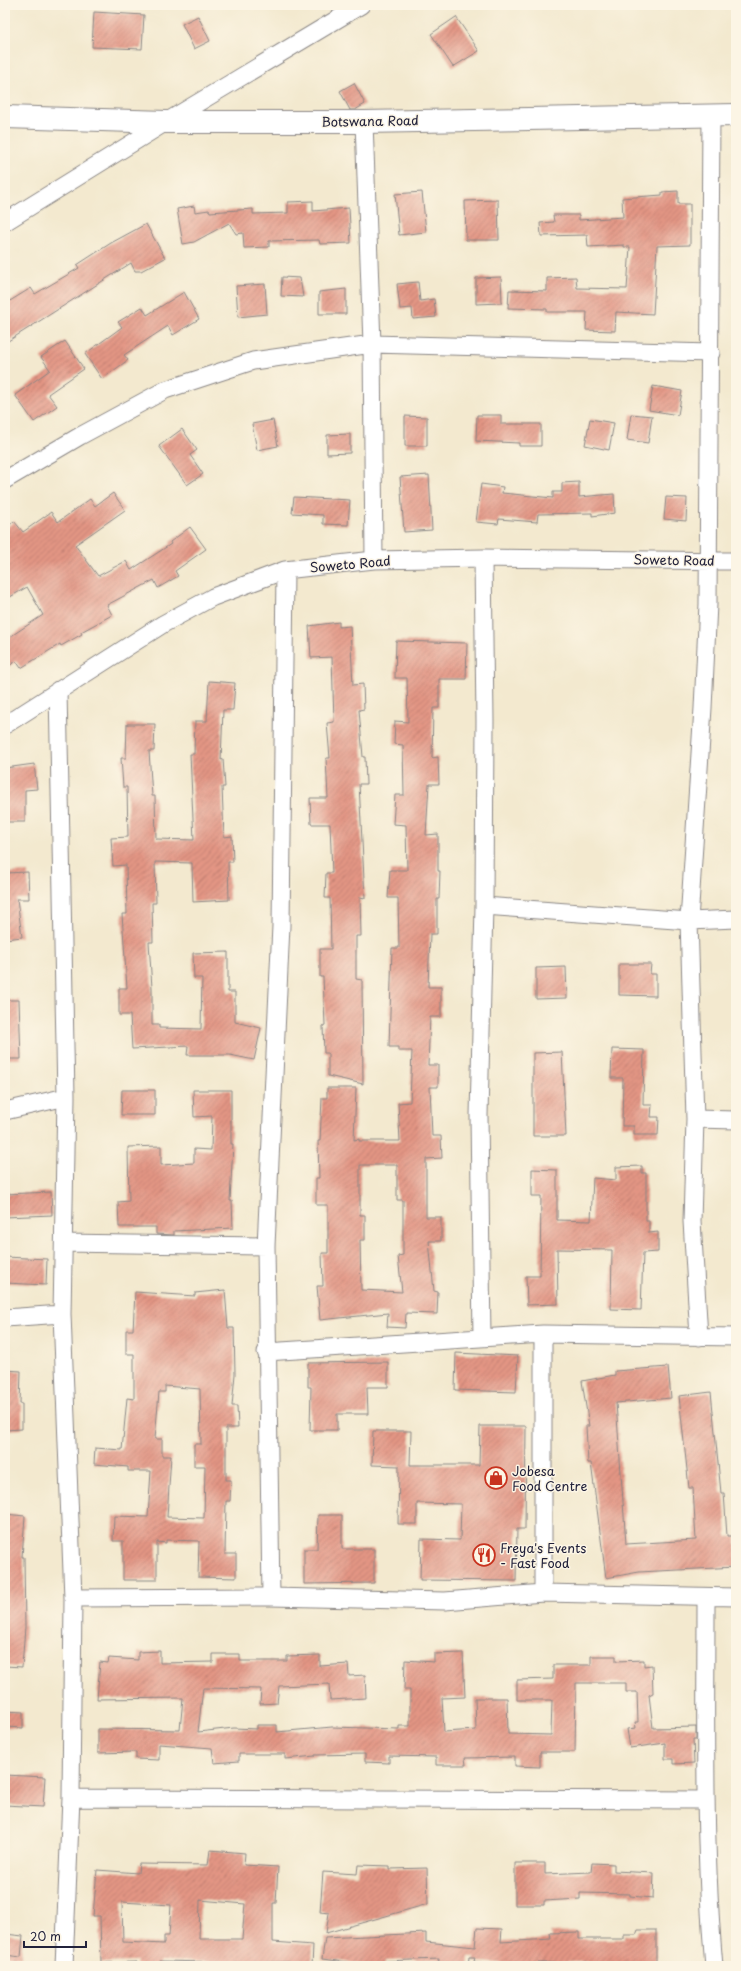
<svg xmlns="http://www.w3.org/2000/svg" width="741" height="1971" font-family="'Playpen Sans',sans-serif">
	<defs>
		<pattern id="building-hatch" width="6" height="6" patternUnits="userSpaceOnUse"><rect width="6" height="6" fill="#e39584"/><path d="M-1 1l2-2M0 6l6-6M5 7l2-2" fill="none" stroke="#b8796d"/></pattern>
	</defs>
	<rect width="100%" height="100%" fill="#fcf5e5"/>
	<filter id="ink" filterUnits="userSpaceOnUse"><feTurbulence type="fractalNoise" baseFrequency=".025" numOctaves="2"/><feDisplacementMap in="SourceGraphic" scale="8" xChannelSelector="R" yChannelSelector="G"/><feConvolveMatrix kernelMatrix="1 2 1 2 8 2 1 2 1" color-interpolation-filters="sRGB"/></filter>
	<filter id="wash" filterUnits="userSpaceOnUse"><feTurbulence type="fractalNoise" baseFrequency=".012" numOctaves="4" result="noise"/><feDisplacementMap in="SourceGraphic" scale="16" xChannelSelector="R" yChannelSelector="G"/><feGaussianBlur stdDeviation="0.9" result="paint"/><feColorMatrix in="noise" values="0 0 0 0 0 0 0 0 0 0 0 0 0 0 0 0 0 1.4 0 .05"/><feComposite in="paint" operator="in"/></filter>
	<g filter="url(#wash)">
		<rect width="100%" height="100%" fill="#f3e9cf"/>
		<g id="blocks">
			<path fill="url(#building-hatch)" fill-rule="evenodd" d="M94,12l50,3 -2,34 -50,-2z
				M198,16l12,25 -16,8 -12,-25z
				M456,17l23,34 -26,16 -22,-33z
				M354,83l11,21 -10,6h-5l-10,-19z
				M678,191v13h12v41l-33,1 -4,68 -37,-2 -1,19 -29,-1 1,-18h-40v-3l-39,-1 1,-18 38,1v-13l29,-1 1,11 50,1 3,-42h-6v-2l-36,2 -1,-12 -46,1 -1,-13 14,-1 -1,-7h26v5l44,-3 -1,-19 40,-3v-3z
				M422,192l4,40 -27,3 -4,-41z
				M498,200l1,40h-33l-1,-39z
				M313,201v10l36,-3 2,35 -31,1 -1,-4 -50,1v6l-25,1 -1,-15 -7,1 -7,-11 -35,19 -11,2 -6,-35 17,-3 1,6 14,-2 1,2 43,-3v5l35,-1v-11z
				M146,224l19,34 -24,13h-6l-4,-8 -126,80v-39l26,-16 4,6 44,-26 -2,-3 34,-22z
				M282,277l18,1 3,19 -22,-1z
				M501,277l1,26 -26,1v-26z
				M418,282l2,19 14,-2 2,18 -23,2 -1,-11 -12,1 -3,-25z
				M265,284l2,30 -29,3 -2,-31z
				M346,289v25h-27v-22z
				M184,292l15,27 -26,16 -5,-9 -44,29 4,5 -26,19 -17,-25 37,-27 -4,-5 24,-15 5,8z
				M65,341l19,28 -36,25 9,12 -23,16 -19,-27 35,-25 -9,-13z
				M653,386l29,5 -4,24 -29,-5z
				M631,414l21,2 -4,27 -21,-3z
				M477,415h24v9h40v22h-22v-3l-43,-2z
				M405,416l22,1v29h-22z
				M590,419l24,4 -5,27 -24,-5z
				M273,420l5,26 -21,4 -5,-26z
				M182,429l15,21 -7,5 13,19 -16,11 -28,-39z
				M350,434v19l-23,1v-19z
				M429,475l3,55 -28,2 -4,-55z
				M579,482v15l35,-3 1,19 -23,3v-3l-54,1 -1,8 -38,-3 -1,5 -22,-2 5,-38 22,3 -1,6 51,5v-6h9v-9z
				M113,493l12,17 -50,35 23,31 28,-15 5,9 40,-26 -1,-2 20,-15 16,22 -31,22 3,5 -20,12 -4,-8 -47,25 5,10 -31,17 1,2 -21,12 -1,-2 -39,24 -5,-7 -11,8v-29l38,-25 -16,-28 -22,13v-71l9,-8 9,11 28,-20 7,10 32,-23 5,7z
				M294,497l56,3 -2,25 -25,-1v-9l-31,-2z
				M666,497l21,1 -1,23 -22,-2z
				M339,622v5l11,-1 3,59 10,-1 1,25 -5,1 4,47h2l1,27h-7l6,114 -5,-1 1,39h-5v43l6,1 1,104 -35,-8v-23h-4l-1,-27 2,-1 -2,-48h-3v-28h11l-1,-51h-5l1,-25h6l-2,-49h-19l-1,-26h18l-2,-40h4l-3,-35 7,-1 -2,-65 -21,1 -2,-32z
				M396,641l71,2 -1,36h-27v29h-6l-1,50 6,-1 1,27h-10l-3,51 12,-1v37h2l-1,28h-2v35h-7l-2,53h13v30h-11l-2,48h10v22h-8l2,49h9l1,22 -16,1v58h15v24h-12l5,50 4,1 -1,22 -31,-1 -1,15 -18,-1 1,-14 -68,7 -3,-34h6l-1,-33h6v-48h-12v-27h3l-1,-37h2l2,-43h5v-10h29l-2,52 5,-1v2h41l-2,-38 12,-1 2,-51h-14v-4h-9l3,-99h7l-1,-50h-10l2,-28h17l-1,-45 -13,-1 2,-29h9l-1,-50 -9,-1 1,-23 13,1 -1,-44h-12zM360,1165h37v35h6v55l-5,1 4,36 -41,-2 -1,-50h5v-25h-5z
				M209,681l26,2 -2,27h-10l-2,50 2,-1 2,28h-3l2,50 8,-1 1,26h-5l1,38 -36,2 -1,-39 -37,-1 1,41h-4l1,39h-4l3,46v37h7v3l42,1 1,-51h-8l-1,-25 35,-1v40h7v30l26,6 -7,32 -24,-5h-43l1,-9 -56,3 -2,-34h-11v-27h8l-5,-74h5l-1,-49 -13,1 -2,-28 17,-1 -1,-50h-4l-2,-29h5l1,-34h28l-1,27h-5l3,45h3l1,43 38,1 -4,-86h4l1,-33h12z
				M34,764l3,25 -12,1v32h-20v-54z
				M28,872l1,27h-12l5,38 -17,2v-66z
				M619,964h32l-1,10h6v22l-37,-1z
				M566,967l1,31 -31,1v-31z
				M5,1000h14l2,59h-16z
				M612,1049l32,1 -1,55h9l-1,12h8l-1,18h-24v-9h-12l1,-48h-12z
				M562,1052l4,84h-33v-83z
				M122,1090h33v25h-34z
				M193,1090h38v54h2l-3,57h2l1,27 -59,3v4l-18,-1v-7h-37l-1,-25 11,-1 -1,-54 33,-1v19l33,-2v-14l17,1 1,-34 -18,1z
				M642,1166v7h4v48h3v12l9,-1v20l-15,1 -2,57 -30,-1 1,-59 -55,-1 1,55 -31,1 -1,-29h14l1,-80h-9v-27l25,1v50l34,1 2,-43 23,2v-13z
				M51,1192l1,23 -47,2v-23z
				M5,1257l42,2 -1,26 -41,-2z
				M225,1290l3,38h6l1,46 -3,32h5l1,22h-12v52h5l-1,21h-4l-1,53h11v24l-38,-1 1,-36 -33,-1v3l-9,-1v38h-34v-39h-10l1,-25 34,1 3,-46h-23v-4l-34,-3 1,-16 27,2 5,-52 7,1v-45h-8v-24h7l2,-38 60,4v-3zM165,1386l35,3 1,55h-7v22h11l-1,52 -37,-1 4,-61h-9v-17h-7l4,-47h6z
				M456,1353l62,3 -2,36 -61,-2z
				M388,1362v25h-21l1,27h-31v16h-27l1,-43h-3v-24z
				M668,1367l3,31 -55,5 10,141 70,-4 -3,-52h-4l-10,-92 32,-4 10,101h3l3,43h9v31l-97,5 -33,6 -15,-115h-3l-2,-37h3l-7,-45 33,-6v-4z
				M5,1370l16,1 -1,33h2v25l-17,1z
				M480,1426h46l-1,103h-8l-1,52 -96,-1 1,-41 39,1 1,-36 -44,-1v21h-19l1,-58 -27,-1 1,-34h38l-1,34h69z
				M5,1514l20,2 -3,41h2l1,70 -3,40 -17,-1z
				M318,1515h24v34h32v34l-70,1v-35h13z
				M160,1651v12l53,-1v-8h27v7h47v-5l33,-1v11l28,-2 1,12 16,-1 1,23 -36,2 -1,-16 -50,2 -2,17 -17,1 1,-15 -58,-1 -5,44 36,-4 23,1v-4h20v7l55,-5 67,2v-3h11v-36h-6l1,-30 29,2v-8l29,-1 2,44 -23,1 2,34 32,-2 -1,-32h32l1,36 43,1 1,-35h-35v-20l36,-1v-14h38v-9h25v5l28,-1v6l8,-1 1,28 -4,2 4,33 43,-1v12h-3l1,24 -21,1v-5h-8v-16l-35,5 -3,-19 9,-1 -1,-6h3l-1,-30h-11v-9h-50l-1,69h-35v15l-25,-1v-9l-50,1 1,7h-30v-8l-47,-1v7l-24,-1v-8l-50,1v1l-30,3v-5h-46v7l-25,2 -2,-15 -53,-4v16l-23,-1v-7l-38,1v-24l82,1 3,-32 -86,1 3,-37 8,1 1,-5 29,2v-8z
				M5,1711l18,1v16l-18,-1z
				M5,1775l40,2 -2,30 -38,-2z
				M210,1850l35,3 -1,12 34,2 -2,36h-3v39l40,3 -1,21h-23v-4l-53,1v3h-26v-4l-50,-1v5h-24l1,-4 -36,1 -1,-47h-7l4,-46 41,3 1,-9 69,1zM200,1900l45,4 -3,35h-43zM122,1902l49,3 -2,31h-5v8l-41,-2z
				M515,1863h30v11l46,-2 1,-9 22,1v7l40,2 -1,25 -23,-2v-2l-50,-1v6l-36,2v4h-29z
				M358,1865l32,1v3l37,-1 1,36 -102,29 3,-20 -9,-1 3,-40 34,2z
				M477,1928l25,1 -1,13 50,-3 -1,-6 29,-1v7h45v-4h12l2,-5h18v33l-68,3v-4l-50,1v3h-25v-2l-39,-2 1,-5h-6l-1,9h-30l1,-7 -54,2v5h-23v-2l-40,-5 3,-21 101,-5v9l49,5z
				M5,1934l18,2 -2,21 -16,-2z"/>
		</g>
	</g>
	<g filter="url(#ink)">
		<use href="#blocks" fill-opacity="0" stroke="#8a8685" stroke-width="1"/>
		<g fill="none" stroke-linecap="round" stroke-linejoin="round">
			<g stroke="#8a8685" stroke-width="19">
				<path id="street" d="M364,122l8,222 2,216
					M5,222l161,-100 195,-117
					M5,480l75,-44 85,-46 88,-29 119,-17 339,9
					M483,558l2,163 -1,185
					M58,690l8,407 -4,217 11,284 -2,200 -7,168
					M5,725l158,-101 50,-27 72,-27 89,-10 109,-2 253,3
					M5,1111l61,-14
					M695,1119l41,1
					M64,1243l202,3
					M5,1318l57,-4
					M699,1337l-7,-116 3,-102 -6,-198 14,-213 5,-104 3,-490
					M482,1338l-3,-222 5,-210 205,15 47,-2
					M266,1352l277,-18 193,3
					M543,1593v-259
					M271,1597l-5,-351 15,-320 4,-356
					M706,1597c0,123 -3,246 8,369
					M73,1598l198,-1 174,4 98,-8 193,4
					M71,1798l635,2"/>
			</g>
			<g stroke="#8a8685" stroke-width="24">
				<path id="secondary" d="M5,117l161,5h198l372,-7"/>
			</g>
			<use href="#street" stroke="#fff" stroke-width="17"/>
			<use href="#secondary" stroke="#fff" stroke-width="22"/>
		</g>
	</g>
	<defs>
		<g id="shop-ring" transform="scale(1.15)"><circle r="9.5" fill="#fcf5e5" stroke="#c8321e" stroke-width="1.5"/><path d="M-5-2.5h2.3a2.7 3.5 0 0 1 5.4 0H5L5.5 6h-11ZM-1.5-2.5h3a1.5 2.3 0 0 0-3 0Z" fill="#c8321e"/></g>
		<g id="restaurant-ring" transform="scale(1.15)"><circle r="9.5" fill="#fcf5e5" stroke="#c8321e" stroke-width="1.5"/><path d="M-5-6h1v4h1v-4h1v4h1v-4h1v5L-1.5 .5V6h-2V.5L-5-1ZM5-6V6H3V1.5H1.5Q1.5-4 5-6Z" fill="#c8321e"/></g>
	</defs>
	<g fill-rule="evenodd">
		<use href="#shop-ring" x="496" y="1478"/>
		<use href="#restaurant-ring" x="484" y="1555"/>
	</g>
	<g text-anchor="middle" stroke-width="3" stroke-linejoin="round" paint-order="stroke">
		<g font-size="13" fill="#22223b" stroke="#fcf5e5">
			<text transform="translate(370 121) rotate(-1)" y="5">Botswana Road</text>
			<text transform="translate(674 560) rotate(1)" y="5">Soweto Road</text>
			<text transform="translate(350 564) rotate(-5)" y="5">Soweto Road</text>
		</g>
		<g font-size="13" fill="#22223b" stroke="#fcf5e5" text-anchor="start">
			<text x="512" y="1476">Jobesa<tspan x="512" dy="15">Food Centre</tspan></text>
			<text x="500" y="1553">Freya's Events<tspan x="500" dy="15">- Fast Food</tspan></text>
		</g>
	</g>
	<rect width="741" height="1971" fill="none" stroke="#fcf5e5" stroke-width="20"/>
	<path d="M24 1941v6h62v-6" fill="none" stroke="#22223b" stroke-width="2"/>
	<text x="30" y="1941" font-size="12" fill="#22223b" stroke="#fcf5e5" stroke-width="3" paint-order="stroke">20 m</text>
</svg>
